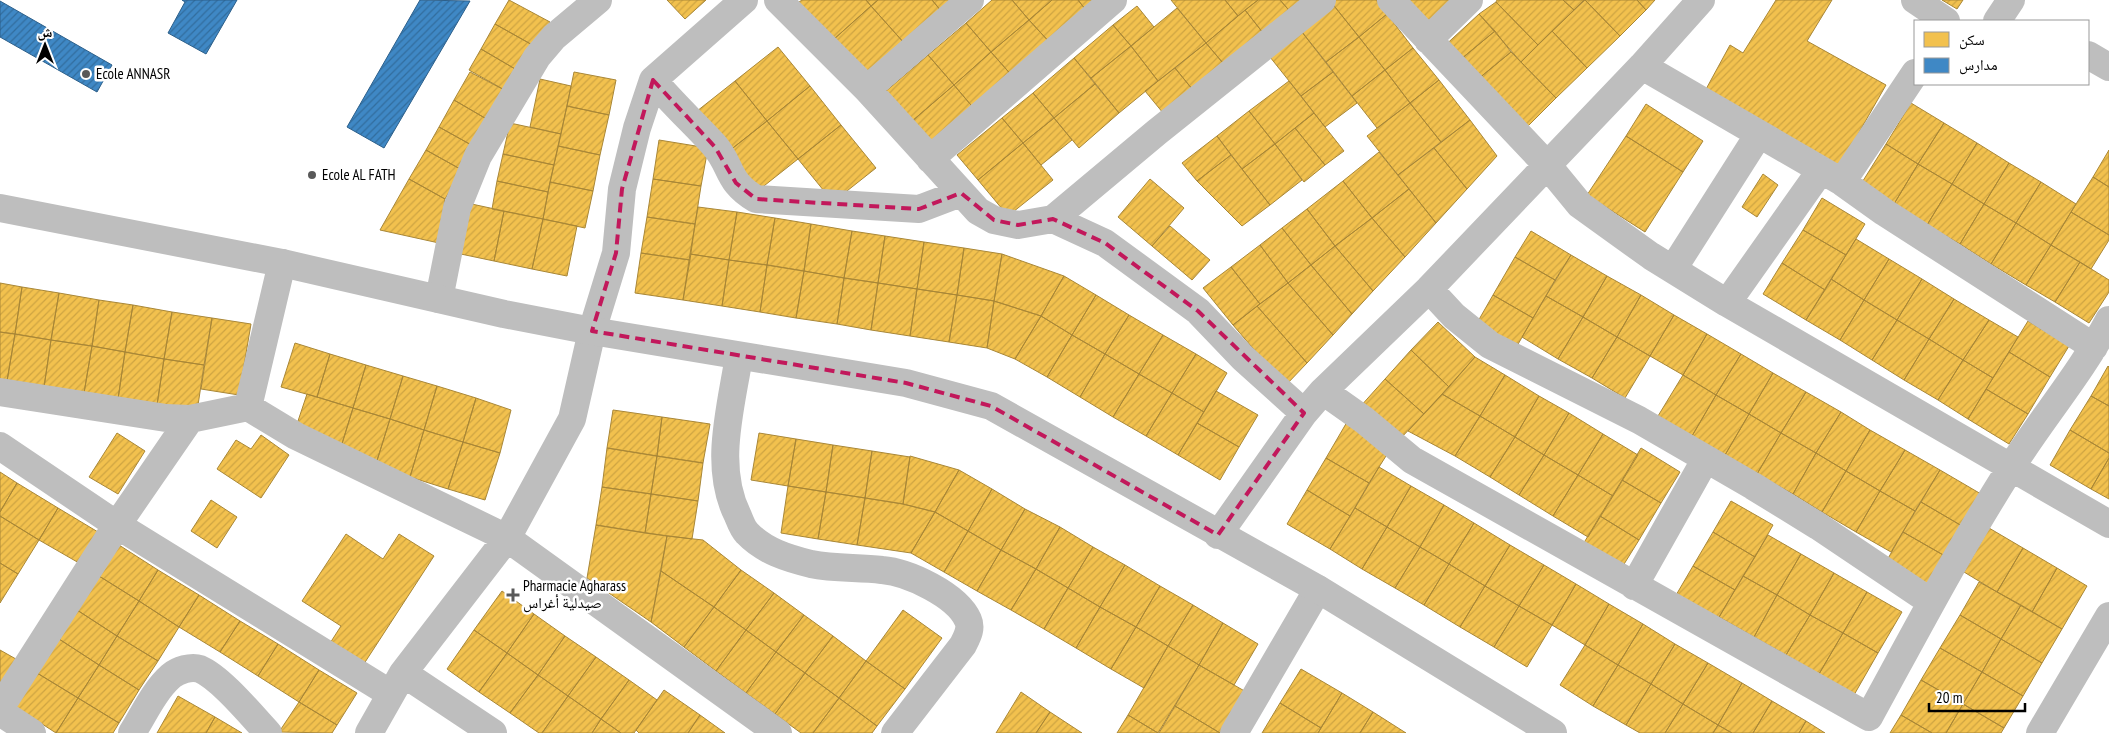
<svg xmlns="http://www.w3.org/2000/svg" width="2109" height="733" font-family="'PT Sans Narrow','Noto Naskh Arabic',sans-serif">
	<defs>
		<pattern id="homes-hatch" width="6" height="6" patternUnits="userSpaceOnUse" patternTransform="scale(1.25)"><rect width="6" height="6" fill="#f2c14e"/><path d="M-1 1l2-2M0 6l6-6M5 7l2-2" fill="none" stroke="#cea442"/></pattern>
		<pattern id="schools-hatch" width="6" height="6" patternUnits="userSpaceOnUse" patternTransform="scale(1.25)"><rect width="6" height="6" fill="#3f88c5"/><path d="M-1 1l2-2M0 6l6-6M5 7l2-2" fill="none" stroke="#326d9e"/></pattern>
	</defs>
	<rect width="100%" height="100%" fill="#fff"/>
	<path fill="url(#homes-hatch)" stroke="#a98737" d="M509,0l41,22 -14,25 -41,-23z
		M667,0h39l-21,19z
		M802,0h64l5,6 -38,34 -34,-38z
		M866,0h12l-7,6z
		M878,0h54l10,12 -37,32 -34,-38z
		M932,0h23l-13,12z
		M992,0h20l17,20 -38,32 -25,-29z
		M1012,0h40l-23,20z
		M1052,0h26l11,14 -37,31 -23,-25z
		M1078,0h27l-16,14z
		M1171,0h54l13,16 -32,27z
		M1225,0h33l-20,16z
		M1258,0h22l14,16 -27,22 -22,-28z
		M1280,0h34l-20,16z
		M1334,0h42l11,14 -28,23 -28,-35z
		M1398,0h59l-34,29z
		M1497,0h66l11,10 -36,35 -42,-43z
		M1563,0h21l-10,10z
		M1585,0h52l9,10 -26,26z
		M1585,0l35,36 -33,32 -35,-37z
		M1637,0h18l-9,10z
		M1776,0h56l-25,41 79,44 -46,81 -135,-75 25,-46 13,8z
		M1942,0h21l-6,9z
		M1331,2l28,35 -33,25 -28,-35z
		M1496,2l42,43 -17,17 -42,-48z
		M871,6l34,38 -38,34 -34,-38z
		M1137,6l17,21 -23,19 -18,-21z
		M1177,8l29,35 -48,38 -27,-35z
		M1245,10l22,28 -39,31 -22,-26z
		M1387,14l26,34 -28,22 -26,-33z
		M1479,14l16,17 -40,33 -15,-14z
		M1029,20l23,25 -38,33 -23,-26z
		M966,23l25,29 -37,33 -26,-30z
		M495,24l41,23 -14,26 -41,-24z
		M1113,25l18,21 -40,32 -17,-20z
		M1298,27l35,45 -32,24 -35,-44z
		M1495,31l16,21 -39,32 -17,-20z
		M1552,31l35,37 -31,30 -35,-36z
		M1359,37l26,33 -33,26 -26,-34z
		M1206,43l22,26 -31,26 -22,-27z
		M1131,46l27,35 -39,32 -28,-35z
		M778,47l32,39 -43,35 -32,-40z
		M1413,48l26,32 -29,23 -25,-33z
		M481,49l41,24 -12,20 -41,-23z
		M991,52l23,26 -38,33 -22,-26z
		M1511,52l45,46 -34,34 -50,-48z
		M928,55l26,30 -43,37 -26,-30z
		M1074,58l21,26 -41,34 -21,-25z
		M1175,68l22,27 -29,24 -23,-28z
		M1385,70l25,33 -33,25 -25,-32z
		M470,72l40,21 -20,28 -36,-21z
		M574,72l42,8 -7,35 -42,-9z
		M1333,72l24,31 -32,24 -24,-31z
		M540,79l31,7 -10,48 -31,-7z
		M1439,80l31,40 -29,22 -31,-39z
		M735,81l32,40 -43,34 -32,-40z
		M1289,81l25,32 -39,31 -26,-33z
		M1095,84l24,29 -40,35 -25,-30z
		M954,85l22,26 -43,37 -22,-26z
		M810,86l31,39 -43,34 -31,-38z
		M1033,93l21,25 -31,25 -21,-25z
		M454,100l36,21 -15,26 -36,-20z
		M1410,103l31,39 -43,33 -31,-39z
		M1911,103l33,20 -26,41 -32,-20z
		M1646,104l57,37 -20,31 -57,-36z
		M567,106l42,9 -9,40 -42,-9z
		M1249,111l26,33 -33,25 -25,-33z
		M1314,113l30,38 -19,14 -30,-37z
		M1002,118l21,25 -45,37 -21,-25z
		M1054,118l18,22 -31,25 -18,-22z
		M1470,120l27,36 -30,33 -33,-41z
		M767,121l31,38 -43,34 -31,-38z
		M510,123l51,11 -7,31 -51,-11z
		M1944,123l33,20 -25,41 -34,-20z
		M841,125l35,43 -43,34 -35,-43z
		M439,127l36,20 -13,23 -36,-20z
		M1295,128l30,37 -21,17 -29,-38z
		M1217,136l14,19 -34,26 -15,-18z
		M1626,136l57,36 -38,60 -58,-37z
		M659,140l49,8 -7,38 -48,-7z
		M1023,143l30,37 -45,36 -30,-36z
		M1977,143l32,20 -25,41 -32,-20z
		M1275,144l27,36 -32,25 -28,-36z
		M1886,144l32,20 -24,40 -33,-20z
		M558,146l42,9 -7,36 -43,-9z
		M1434,148l33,41 -31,34 -38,-48z
		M426,150l36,20 -17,29 -36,-20z
		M2109,150v37l-16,-10z
		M1379,152l30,37 -37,29 -29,-37z
		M503,154l51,11 -6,27 -51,-11z
		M1231,155l39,50 -28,21 -45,-45z
		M2009,163l32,19 -25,41 -32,-19z
		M1918,164l34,20 -25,41 -33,-21z
		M1763,174l15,11 -21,32 -15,-10z
		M2093,177l16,10v48l-38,-23z
		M409,179l36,20 -6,44 -59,-13z
		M653,179l48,7 -6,38 -48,-7z
		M1150,179l34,29 -32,38 -34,-29z
		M497,181l51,11 -5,27 -51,-10z
		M1343,181l29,37 -37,28 -28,-37z
		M550,182l43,9 -8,37 -42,-9z
		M2041,182l35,22 -25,41 -35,-22z
		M1952,184l32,20 -24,40 -33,-19z
		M1409,189l27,34 -31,34 -33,-39z
		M1822,198l43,26 -19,31 -43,-25z
		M467,203l37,8 -10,50 -38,-8z
		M1984,204l32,19 -25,41 -31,-20z
		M698,207l39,5 -8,48 -39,-6z
		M1307,209l28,37 -24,19 -29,-37z
		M504,211l39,8 -11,50 -38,-8z
		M737,212l38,6 -8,47 -38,-5z
		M2071,212l38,23v5l-18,29 -40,-24z
		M647,217l48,7 -5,36 -49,-7z
		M775,218l36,6 -7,47 -37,-6z
		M1372,218l33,39 -32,34 -38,-45z
		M543,219l34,7 -10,50 -35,-7z
		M2016,223l35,22 -25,40 -35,-21z
		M811,224l41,7 -8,47 -40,-7z
		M1170,226l40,34 -18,20 -40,-34z
		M1282,228l29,37 -23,18 -28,-38z
		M1803,230l43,25 -21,35 -43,-27z
		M852,231l33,5 -7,47 -34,-5z
		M1531,231l40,24 -16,25 -40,-23z
		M885,236l39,6 -7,47 -39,-6z
		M1856,239l33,20 -25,41 -33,-21z
		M924,242l40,6 -7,47 -40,-6z
		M1260,245l28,38 -28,21 -29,-37z
		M2051,245l29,17 -25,40 -29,-17z
		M1335,246l38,45 -21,23 -41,-49z
		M964,248l38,6 -8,47 -37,-6z
		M641,253l49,7 -7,40 -48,-7z
		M690,254l39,6 -7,46 -39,-6z
		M1002,254l62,22 -23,40 -47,-15z
		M1571,255l36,21 -24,41 -37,-21z
		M1515,257l40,23 -22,38 -40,-23z
		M1889,259l33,20 -25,41 -33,-20z
		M729,260l38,5 -7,47 -38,-6z
		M2080,262l29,18v12l-20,31 -34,-21z
		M1782,263l43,27 -19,30 -43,-26z
		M767,265l37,6 -8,47 -36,-6z
		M1311,265l41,49 -19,21 -45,-52z
		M1231,267l29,37 -27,21 -30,-37z
		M804,271l40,7 -7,46 -41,-6z
		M1064,276l32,19 -24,40 -31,-19z
		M1607,276l34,19 -24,42 -34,-20z
		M844,278l34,5 -7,47 -34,-6z
		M1831,279l33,21 -24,40 -34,-20z
		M1922,279l32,20 -25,40 -32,-19z
		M0,283l22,4 -7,47 -15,-2z
		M878,283l39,6 -7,47 -39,-6z
		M1288,283l45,52 -26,28 -50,-57z
		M22,287l37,6 -8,47 -36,-6z
		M917,289l40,6 -8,47 -39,-6z
		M59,293l40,7 -7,46 -41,-6z
		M957,295l37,6 -7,47 -38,-6z
		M1096,295l33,20 -24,39 -33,-19z
		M1493,295l40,23 -20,35 -40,-23z
		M1641,295l33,20 -24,41 -33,-19z
		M1546,296l37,21 -25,42 -36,-22z
		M1954,299l35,21 -26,40 -34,-21z
		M99,300l34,5 -8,47 -33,-6z
		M1864,300l33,20 -25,40 -32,-20z
		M994,301l47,15 -26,43 -28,-11z
		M133,305l39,7 -8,47 -39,-7z
		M1257,306l50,57 -22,23 -52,-61z
		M172,312l40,6 -8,47 -40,-6z
		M1129,315l34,20 -24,39 -34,-20z
		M1674,315l33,19 -24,41 -33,-19z
		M1041,316l31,19 -25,42 -32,-18z
		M1583,317l34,20 -25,41 -34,-19z
		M212,318l39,6 -12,71 -38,-6z
		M1897,320l32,19 -25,41 -32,-20z
		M1989,320l29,17 -25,41 -30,-18z
		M2028,321l41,25 -19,31 -41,-25z
		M1438,322l37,35 -26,30 -38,-37z
		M0,332l15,2 -8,47 -7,-1z
		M15,334l36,6 -7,47 -37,-6z
		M1707,334l34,20 -25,41 -33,-20z
		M1072,335l33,19 -25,43 -33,-20z
		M1163,335l33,19 -24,39 -33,-19z
		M1617,337l33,19 -25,42 -33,-20z
		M1929,339l34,21 -25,40 -34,-20z
		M51,340l41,6 -8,47 -40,-6z
		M295,343l35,11 -13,43 -36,-10z
		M92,346l33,6 -7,47 -34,-6z
		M1411,350l38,37 -25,27 -39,-35z
		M125,352l39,7 -7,46 -39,-6z
		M2009,352l41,25 -22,37 -42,-25z
		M330,354l36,11 -13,43 -36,-11z
		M1105,354l34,20 -26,43 -33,-20z
		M1196,354l31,19 -23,39 -32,-19z
		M1741,354l32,19 -24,41 -33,-19z
		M1475,357l30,18 -25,41 -38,-22z
		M164,359l40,6 -7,47 -40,-7z
		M1963,360l30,18 -25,41 -30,-19z
		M366,365l37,11 -13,43 -37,-11z
		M2108,366l1,1v39l-18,-10z
		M1773,373l33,19 -25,41 -32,-19z
		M1139,374l33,19 -26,43 -33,-19z
		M1505,375l34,21 -24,41 -35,-21z
		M1683,375l33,20 -24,41 -34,-20z
		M403,376l34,10 -13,44 -34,-11z
		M1385,379l39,35 -27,28 -38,-34z
		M437,386l39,12 -13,44 -39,-12z
		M1986,389l42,25 -19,30 -41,-25z
		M1216,391l42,24 -19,32 -42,-24z
		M1806,392l35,20 -25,41 -35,-20z
		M1172,393l32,19 -26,43 -32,-19z
		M307,394l46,14 -12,39 -47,-14z
		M1442,394l38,22 -25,40 -47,-25z
		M1716,395l33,19 -24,41 -33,-19z
		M1539,396l30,17 -25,42 -29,-18z
		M2091,396l18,10v47l-39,-23z
		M476,398l35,12 -11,43 -37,-11z
		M353,408l37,11 -15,48 -34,-20z
		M613,410l49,7 -5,39 -50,-8z
		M1841,412l29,18 -24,41 -30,-18z
		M1569,413l34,21 -25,41 -34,-20z
		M1749,414l32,19 -24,41 -32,-19z
		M1480,416l35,21 -25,40 -35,-21z
		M662,417l48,7 -7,39 -46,-7z
		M390,419l34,11 -14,47 -35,-10z
		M1347,422l44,26 -22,35 -43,-25z
		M1197,423l42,24 -19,33 -42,-25z
		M424,430l39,12 -15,47 -38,-12z
		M1870,430l35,20 -25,41 -34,-20z
		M2070,430l39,23v5l-18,31 -41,-24z
		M117,433l28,18 -27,43 -29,-17z
		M759,433l37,6 -8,47 -37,-6z
		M1781,433l35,20 -23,41 -36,-20z
		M1603,434l35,21 -25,41 -35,-21z
		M261,435l28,20 -28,43 -44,-29 19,-29 15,9z
		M1515,437l29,18 -25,40 -29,-18z
		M796,439l37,6 -7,47 -38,-6z
		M463,442l37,11 -15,47 -37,-11z
		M833,445l39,6 -7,47 -39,-6z
		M607,448l50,8 -6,38 -49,-7z
		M1641,448l39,24 -19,31 -39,-23z
		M1905,450l35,20 -25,41 -35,-20z
		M872,451l38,6 -7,47 -38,-6z
		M1816,453l30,18 -24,41 -29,-18z
		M1544,455l34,20 -25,41 -34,-21z
		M657,456l46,7 -5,38 -47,-7z
		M910,456l49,14 -24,42 -32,-8z
		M1326,458l43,25 -19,33 -43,-26z
		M2109,458v41l-18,-10z
		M1379,467l32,19 -24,41 -32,-19z
		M959,470l33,19 -24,42 -33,-19z
		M1940,470l41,24 -19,32 -41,-24z
		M1846,471l34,20 -24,41 -34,-20z
		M0,472l17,11 -17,29z
		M1578,475l35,21 -25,41 -35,-21z
		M1622,480l39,23 -22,37 -39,-24z
		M17,483l41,25 -19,32 -39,-24v-4z
		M788,486l38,6 -8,47 -37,-6z
		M1411,486l33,19 -24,42 -33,-20z
		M602,487l49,7 -6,39 -49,-8z
		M992,489l33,20 -24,41 -33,-19z
		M1307,490l43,26 -20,33 -43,-25z
		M1880,491l35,20 -24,41 -35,-20z
		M826,492l39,6 -8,47 -39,-6z
		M651,494l47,7 -6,38 -47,-6z
		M865,498l38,6 32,8 -24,41 -54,-8z
		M211,500l26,17 -20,31 -26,-17z
		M1731,501l42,24 -18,32 -42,-25z
		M1921,502l41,24 -17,30 -42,-24z
		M1444,505l30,18 -25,41 -29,-17z
		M58,508l40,24 -19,31 -40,-23z
		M1355,508l32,19 -25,42 -32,-20z
		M1025,509l35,18 -24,42 -35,-19z
		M935,512l33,19 -24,41 -33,-19z
		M0,516l39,24 -21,34 -18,-11z
		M1600,516l39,24 -18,29 -39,-23z
		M1474,523l36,22 -25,41 -36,-22z
		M596,525l71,11 -16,86 -64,-44z
		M1060,527l33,20 -25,41 -32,-19z
		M1387,527l33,20 -25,41 -33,-19z
		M1989,528l34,20 -26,44 -33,-20z
		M968,531l33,19 -24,41 -33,-19z
		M1713,532l42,25 -20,33 -42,-24z
		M1903,532l42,24 -22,37 -41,-24z
		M346,534l37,25 16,-25 35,22 -76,117 -33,-22 16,-25 -39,-25z
		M1768,535l33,19 -24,41 -34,-19z
		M667,536l36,4 38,30 -27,37 -53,-36z
		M119,545l39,25 -19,31 -40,-25z
		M1510,545l34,20 -25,41 -34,-20z
		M1093,547l32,18 -25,42 -32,-19z
		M1420,547l29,17 -25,41 -29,-17z
		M2023,548l34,20 -25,44 -35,-20z
		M1001,550l35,19 -25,41 -34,-19z
		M1801,554l33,19 -24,42 -33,-20z
		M0,563l18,11 -18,29z
		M1449,564l36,22 -25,41 -36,-22z
		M1125,565l35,21 -24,41 -36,-20z
		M1544,565l32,19 -24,41 -33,-19z
		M1693,566l42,24 -21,36 -42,-24z
		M2057,568l30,18 -25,43 -30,-17z
		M1036,569l32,19 -24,41 -33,-19z
		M158,570l41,25 -20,32 -40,-26z
		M741,570l33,23 -28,37 -32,-23z
		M661,571l53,36 -30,40 -33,-25z
		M1834,573l33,19 -24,41 -33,-18z
		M99,576l40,25 -22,35 -40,-26z
		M1743,576l34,19 -23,42 -35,-20z
		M1979,582l42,23 -20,34 -41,-24z
		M1576,584l33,20 -24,41 -33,-20z
		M1160,586l33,19 -25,41 -32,-19z
		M1485,586l34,20 -25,41 -34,-20z
		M1068,588l32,19 -24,41 -32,-19z
		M502,591l32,23 -27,39 -33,-23z
		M1867,592l35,20 -24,41 -35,-20z
		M774,593l30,22 -28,37 -30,-22z
		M199,595l41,26 -20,31 -41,-25z
		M1777,595l33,20 -24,40 -32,-18z
		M139,601l40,26 -21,34 -41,-25z
		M1609,604l34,20 -25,41 -33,-20z
		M1193,605l30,18 -24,42 -31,-19z
		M2021,605l41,24 -20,34 -41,-24z
		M1519,606l33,19 -25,42 -33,-20z
		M714,607l32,23 -30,41 -32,-24z
		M1100,607l36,20 -25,42 -35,-21z
		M77,610l40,26 -18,29 -40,-26z
		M903,610l39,28 -37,51 -39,-28z
		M534,614l31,22 -27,39 -31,-22z
		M804,615l29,21 -28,37 -29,-21z
		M1810,615l33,18 -24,41 -33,-19z
		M1960,615l41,24 -19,33 -42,-24z
		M240,621l38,23 -20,32 -38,-24z
		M1223,623l35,21 -24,41 -35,-20z
		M1643,624l32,20 -24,40 -33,-19z
		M1136,627l32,19 -24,42 -33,-19z
		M474,630l33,23 -28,39 -32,-23z
		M746,630l30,22 -30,41 -30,-22z
		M1843,633l35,20 -24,42 -35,-21z
		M117,636l41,25 -19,29 -40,-25z
		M565,636l31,21 -28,39 -30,-21z
		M833,636l33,25 -27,37 -34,-25z
		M59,639l40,26 -21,33 -41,-25z
		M2001,639l41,24 -19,33 -41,-24z
		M278,644l41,26 -20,32 -41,-26z
		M1675,644l33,19 -25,41 -32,-20z
		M1585,645l33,20 -25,41 -33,-21z
		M1168,646l31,19 -41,68 -30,-18z
		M1940,648l42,24 -19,32 -42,-24z
		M0,650l23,13 -23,34z
		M776,652l29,21 -30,41 -29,-21z
		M507,653l31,22 -28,38 -31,-21z
		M596,657l33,23 -28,39 -33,-23z
		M866,661l39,28 -28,37 -38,-28z
		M1708,663l34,20 -24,42 -35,-21z
		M99,665l40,25 -20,33 -41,-25z
		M1199,665l49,28 -28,40 -45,-27z
		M1618,665l33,19 -25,41 -33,-19z
		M1301,669l41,24 -21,35 -41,-25z
		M319,670l38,23 -20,32 -38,-23z
		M1982,672l41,24 -19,32 -41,-24z
		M37,673l41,25 -22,35 -40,-26z
		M805,673l34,25 -26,35h-12l-26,-19z
		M538,675l30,21 -26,37h-3l-29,-20z
		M629,680l28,20 -23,33h-13l-20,-14z
		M1921,680l42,24 -17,29h-14l-31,-18z
		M1742,683l30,18 -19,32h-21l-14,-8z
		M1651,684l32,20 -18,29h-25l-14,-8z
		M664,690l36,25 -12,18h-49l-3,-3z
		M1021,692l29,20 -14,21h-40z
		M1342,693l31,19 -13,21h-42z
		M178,696l37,21 -9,16h-49z
		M568,696l33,23 -9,14h-50z
		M78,698l41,25 -6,10h-57z
		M839,698l38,28 -5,7h-59z
		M1772,701l34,20 -7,12h-46z
		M299,702l38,23 -5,8 -53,-1z
		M1280,703l41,25 -3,5h-56z
		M1683,704l35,21 -5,8h-48z
		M1963,704l41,24 -3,5h-55z
		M1175,706l45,27h-61z
		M1050,712l32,21h-46z
		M1373,712l33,21h-46z
		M700,715l25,18h-37z
		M1128,715l30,18h-41z
		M1901,715l31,18h-42z
		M215,717l27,16h-36z
		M601,719l20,14h-29z
		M1806,721l19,12h-26z
		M1718,725l14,8h-19z"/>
	<path fill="url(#schools-hatch)" stroke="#2c5f8a" d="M182,0h55l-31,54 -38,-21 17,-31z
		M420,0l50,1 -86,147 -37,-21z
		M0,1l112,64 -15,27 -97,-55z"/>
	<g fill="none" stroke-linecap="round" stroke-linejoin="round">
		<path stroke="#bebebe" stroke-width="28" d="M778,0l89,89 111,122 16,9 24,5 35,-6 52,24 93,68 45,47 61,55
			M1391,0l157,166 32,39 71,51 76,47 382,221
			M1915,0l31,21
			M1997,21l14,-21
			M1428,40l41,-40
			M2088,55l21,12
			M1642,66l200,116 42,30 210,135
			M653,80c19,23 41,43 61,65 19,22 12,36 42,54l163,10 42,-16
			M867,89l103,-89
			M930,159l183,-159
			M1842,182l73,-109
			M1053,219l104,-87 165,-132
			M1673,269l86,-135
			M1429,289l25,27 36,29 149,75 114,66 65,40 113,76
			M439,299l18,-91 21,-52 59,-99 17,-20 44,-37
			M1727,303l94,-133
			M739,356c-8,52 -26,111 -1,160 2,5 5,13 9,17 17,18 40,25 64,31 24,5 47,3 71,6 26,2 75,25 86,50 4,9 -1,17 -5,25l-68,88
			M1323,391l41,29 48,40 457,257c46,-84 90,-168 141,-248 32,-51 71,-96 99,-149
			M0,392l166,26 24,1 58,-12 48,29 211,102 271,195
			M248,407l34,-144
			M0,446l117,79 274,169
			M1218,535l86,-122 19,-22 106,-102 213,-223 59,-66
			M1634,586l71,-126
			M403,673l90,60
			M0,708l117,-183 73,-106
			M0,712l32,21
			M132,733c12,-19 22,-42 39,-57 7,-6 20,-10 29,-7 21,9 52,47 68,64
			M369,733l34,-60 104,-135 65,-119 20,-88 24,-78 6,-64 15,-61 16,-48 91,-80
			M1234,733l84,-144
			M2040,733l69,-117"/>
		<path stroke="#bebebe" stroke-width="28" d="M0,208l282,55 222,51 88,17 314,52 85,23 327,183 235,144"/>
	</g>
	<path fill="none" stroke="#c2185b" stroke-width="4" stroke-dasharray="10 6" stroke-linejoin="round" d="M653,80l62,67 21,36 20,16 163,10 42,-16 33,27 24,5 35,-6 52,24 93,68 106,102 -86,122 -227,-129 -85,-23 -314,-52 24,-78 6,-64z"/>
	<g fill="#595959" stroke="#fff" stroke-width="2">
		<circle cx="86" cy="74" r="5"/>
		<circle cx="312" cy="175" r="5"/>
		<path d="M510.5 587.5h5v5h5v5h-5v5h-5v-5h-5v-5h5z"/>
	</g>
	<g text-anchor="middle" stroke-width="5" stroke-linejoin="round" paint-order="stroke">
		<g font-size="15" fill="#000" stroke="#fff" text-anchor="start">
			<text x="96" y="79">Ecole ANNASR</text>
			<text x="322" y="180">Ecole AL FATH</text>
			<text x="523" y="591">Pharmacie Agharass<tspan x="523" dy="17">صيدلية أغراس</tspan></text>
		</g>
	</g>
	<rect x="1914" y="20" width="175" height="65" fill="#ffffff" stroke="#999999"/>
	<rect x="1924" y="32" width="25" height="15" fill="#f2c14e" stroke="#999999"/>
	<text x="1959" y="45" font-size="15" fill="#000000">سكن</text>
	<rect x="1924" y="58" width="25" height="15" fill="#3f88c5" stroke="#999999"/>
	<text x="1959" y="70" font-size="15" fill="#000000">مدارس</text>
	<g transform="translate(45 45)" stroke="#ffffff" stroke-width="4" paint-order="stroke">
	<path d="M0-4L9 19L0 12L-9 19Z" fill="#000000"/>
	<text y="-8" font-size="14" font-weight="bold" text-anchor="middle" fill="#000000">ش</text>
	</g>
	<path d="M1929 703v8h96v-8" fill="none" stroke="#000000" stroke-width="2.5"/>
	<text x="1936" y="703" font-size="15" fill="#000000" stroke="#ffffff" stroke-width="4" paint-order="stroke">20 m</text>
</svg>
